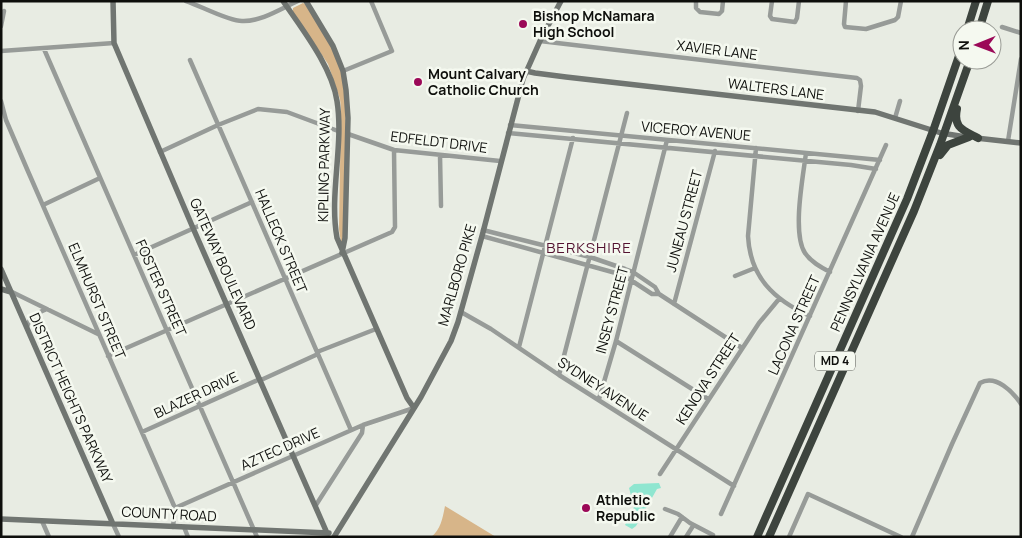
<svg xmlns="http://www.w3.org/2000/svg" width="1022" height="538" font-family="Manrope,sans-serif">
	<rect width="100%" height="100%" fill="#e8ece3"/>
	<path fill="#d7b589" d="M303,3l2,1 22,34 14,31 5,30 -2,143 -3,1 -2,-14 2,-121 -1,-9 -12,-35 -35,-52v-4z
		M445,506l51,31h-65c10,-7 12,-21 14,-31z"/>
	<path fill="#8fe6d0" d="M659,483l2,5 -4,1 -21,37 -4,3 -7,-4 9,-18 -5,-19 5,-4z"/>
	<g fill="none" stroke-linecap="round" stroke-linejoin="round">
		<path stroke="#979b98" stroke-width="4.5" d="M186,1c15,5 42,20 56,20 19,1 40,-13 56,-20
			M696,1v7l4,4 19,2 3,-3 1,-10
			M772,1l-2,15 2,3 23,3 2,-4 2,-17
			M846,1l-2,23 1,3 21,2 29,-9 3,-3 3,-16
			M1,26l3,-15
			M1002,27l19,6
			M540,41l317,37 3,2 1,6 -3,25
			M44,49l213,488
			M1,51l113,-8
			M190,60l161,370
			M343,71l49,-20 -21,-50
			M1,101l5,19 21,49 148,339
			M895,118l5,-17
			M510,125l370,35
			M508,133l343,32 25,4
			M348,134l46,16 106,11
			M1008,141l13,-82
			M756,148l-8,88c2,41 26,64 62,80
			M160,152l58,-27 40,-16 29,3 51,19
			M806,153c-3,24 -14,80 -1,100 6,9 15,14 25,19
			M440,155l1,51
			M43,205l57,-27
			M483,230l107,27 35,12 8,3 22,15 4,7 83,54
			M482,236l141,39 29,19h7
			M134,255l118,-53
			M735,276l20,-8
			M12,292l86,42
			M674,304l41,-153
			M461,312l30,17 68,46 175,111
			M27,327c3,-11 10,-14 20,-18
			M616,341l92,58
			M519,347l54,-209
			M317,352l59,-23
			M108,356l284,-124 3,-5 -1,-77
			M559,375l68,-262
			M261,380l57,-26
			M599,399l17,-58 51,-201
			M142,432l118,-53
			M660,474l99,-151 20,-24
			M316,505l46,-72 1,-8
			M665,509l13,5 12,9 23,12
			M721,514l165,-369
			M42,521l7,16
			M113,524l6,13
			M173,527l2,-19 188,-83 51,-17
			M184,527l4,10
			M670,537l12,-20
			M686,537l7,-11
			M789,537l19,-43 93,43
			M912,537l40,-93 28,-61c16,-9 33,9 41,21"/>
		<path stroke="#707571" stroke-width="5.5" d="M113,1l1,42 79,185 134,305
			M283,1c19,28 49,66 54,100 7,44 -8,93 0,137l70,160 7,10
			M306,1l27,45 10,25 3,19 2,28 -3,120 -3,15
			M526,71l9,2 31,4 309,35 66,21 25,4
			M976,138l45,5
			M1,269l112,255
			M1,289l10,3
			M1,519l328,14
			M334,537l87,-140 30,-56 7,-19 24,-86 41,-157 17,-38 21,-40"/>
		<path stroke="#3d443e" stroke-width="8" d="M967,30l9,-29
			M979,30l9,-29
			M957,109c-4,19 6,21 21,29
			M940,155l8,-10 21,-8
			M757,537l150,-338 26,-68 29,-84
			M769,537l145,-326 26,-66 30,-85"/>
	</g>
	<g fill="#9b0958" stroke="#f5f9f0" stroke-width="2">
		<circle cx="523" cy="24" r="5"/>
		<circle cx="418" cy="82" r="5"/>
		<circle cx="586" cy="508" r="5"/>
	</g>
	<g text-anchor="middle" stroke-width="5" stroke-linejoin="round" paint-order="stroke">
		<rect fill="#f5f9f0" stroke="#535550" stroke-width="1" x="815" y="351.5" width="40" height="19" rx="4"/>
		<g font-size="12" font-weight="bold" fill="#0e0f0c">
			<text x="835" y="365">MD 4</text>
		</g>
		<g font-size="14" font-weight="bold" fill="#0e0f0c" stroke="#f5f9f0" text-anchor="start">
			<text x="533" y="21">Bishop McNamara<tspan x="533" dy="16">High School</tspan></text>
			<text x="428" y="79">Mount Calvary<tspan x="428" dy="16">Catholic Church</tspan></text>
			<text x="596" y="505">Athletic<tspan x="596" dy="16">Republic</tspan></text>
		</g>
		<g font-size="14" fill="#0e0f0c" stroke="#f5f9f0">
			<text transform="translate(717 50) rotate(7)" y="5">XAVIER LANE</text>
			<text transform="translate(776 89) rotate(7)" y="5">WALTERS LANE</text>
			<text transform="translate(696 131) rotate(5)" y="5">VICEROY AVENUE</text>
			<text transform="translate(439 142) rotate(7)" y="5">EDFELDT DRIVE</text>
			<text transform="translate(324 165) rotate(-89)" y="5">KIPLING PARKWAY</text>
			<text transform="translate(684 221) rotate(-75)" y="5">JUNEAU STREET</text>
			<text transform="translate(281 241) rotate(67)" y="5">HALLECK STREET</text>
			<text transform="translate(865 262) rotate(-66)" y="5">PENNSYLVANIA AVENUE</text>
			<text transform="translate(223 264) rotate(66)" y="5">GATEWAY BOULEVARD</text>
			<text transform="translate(457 275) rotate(-74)" y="5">MARLBORO PIKE</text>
			<text transform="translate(161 288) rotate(66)" y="5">FOSTER STREET</text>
			<text transform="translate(97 301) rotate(67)" y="5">ELMHURST STREET</text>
			<text transform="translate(612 310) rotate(-75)" y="5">INSEY STREET</text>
			<text transform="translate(794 325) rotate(-66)" y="5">LACONA STREET</text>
			<text transform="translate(708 379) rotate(-57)" y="5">KENOVA STREET</text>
			<text transform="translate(603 389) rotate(33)" y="5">SYDNEY AVENUE</text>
			<text transform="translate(196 395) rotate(-25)" y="5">BLAZER DRIVE</text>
			<text transform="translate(71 398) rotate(66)" y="5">DISTRICT HEIGHTS PARKWAY</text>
			<text transform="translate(280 449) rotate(-24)" y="5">AZTEC DRIVE</text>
			<text transform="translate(169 514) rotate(3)" y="5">COUNTY ROAD</text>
		</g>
		<g font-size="15" letter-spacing="1" fill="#541331" stroke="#f5f9f0">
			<text x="589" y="253">BERKSHIRE</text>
		</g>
	</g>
	<rect width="1022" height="538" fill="none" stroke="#0e0f0c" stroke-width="5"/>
	<g transform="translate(977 45) rotate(269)"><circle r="24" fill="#f5f9f0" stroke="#999b95"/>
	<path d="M0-4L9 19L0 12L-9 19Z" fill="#9b0958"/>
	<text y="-8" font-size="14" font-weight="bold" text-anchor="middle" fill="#0e0f0c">N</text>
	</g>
</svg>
